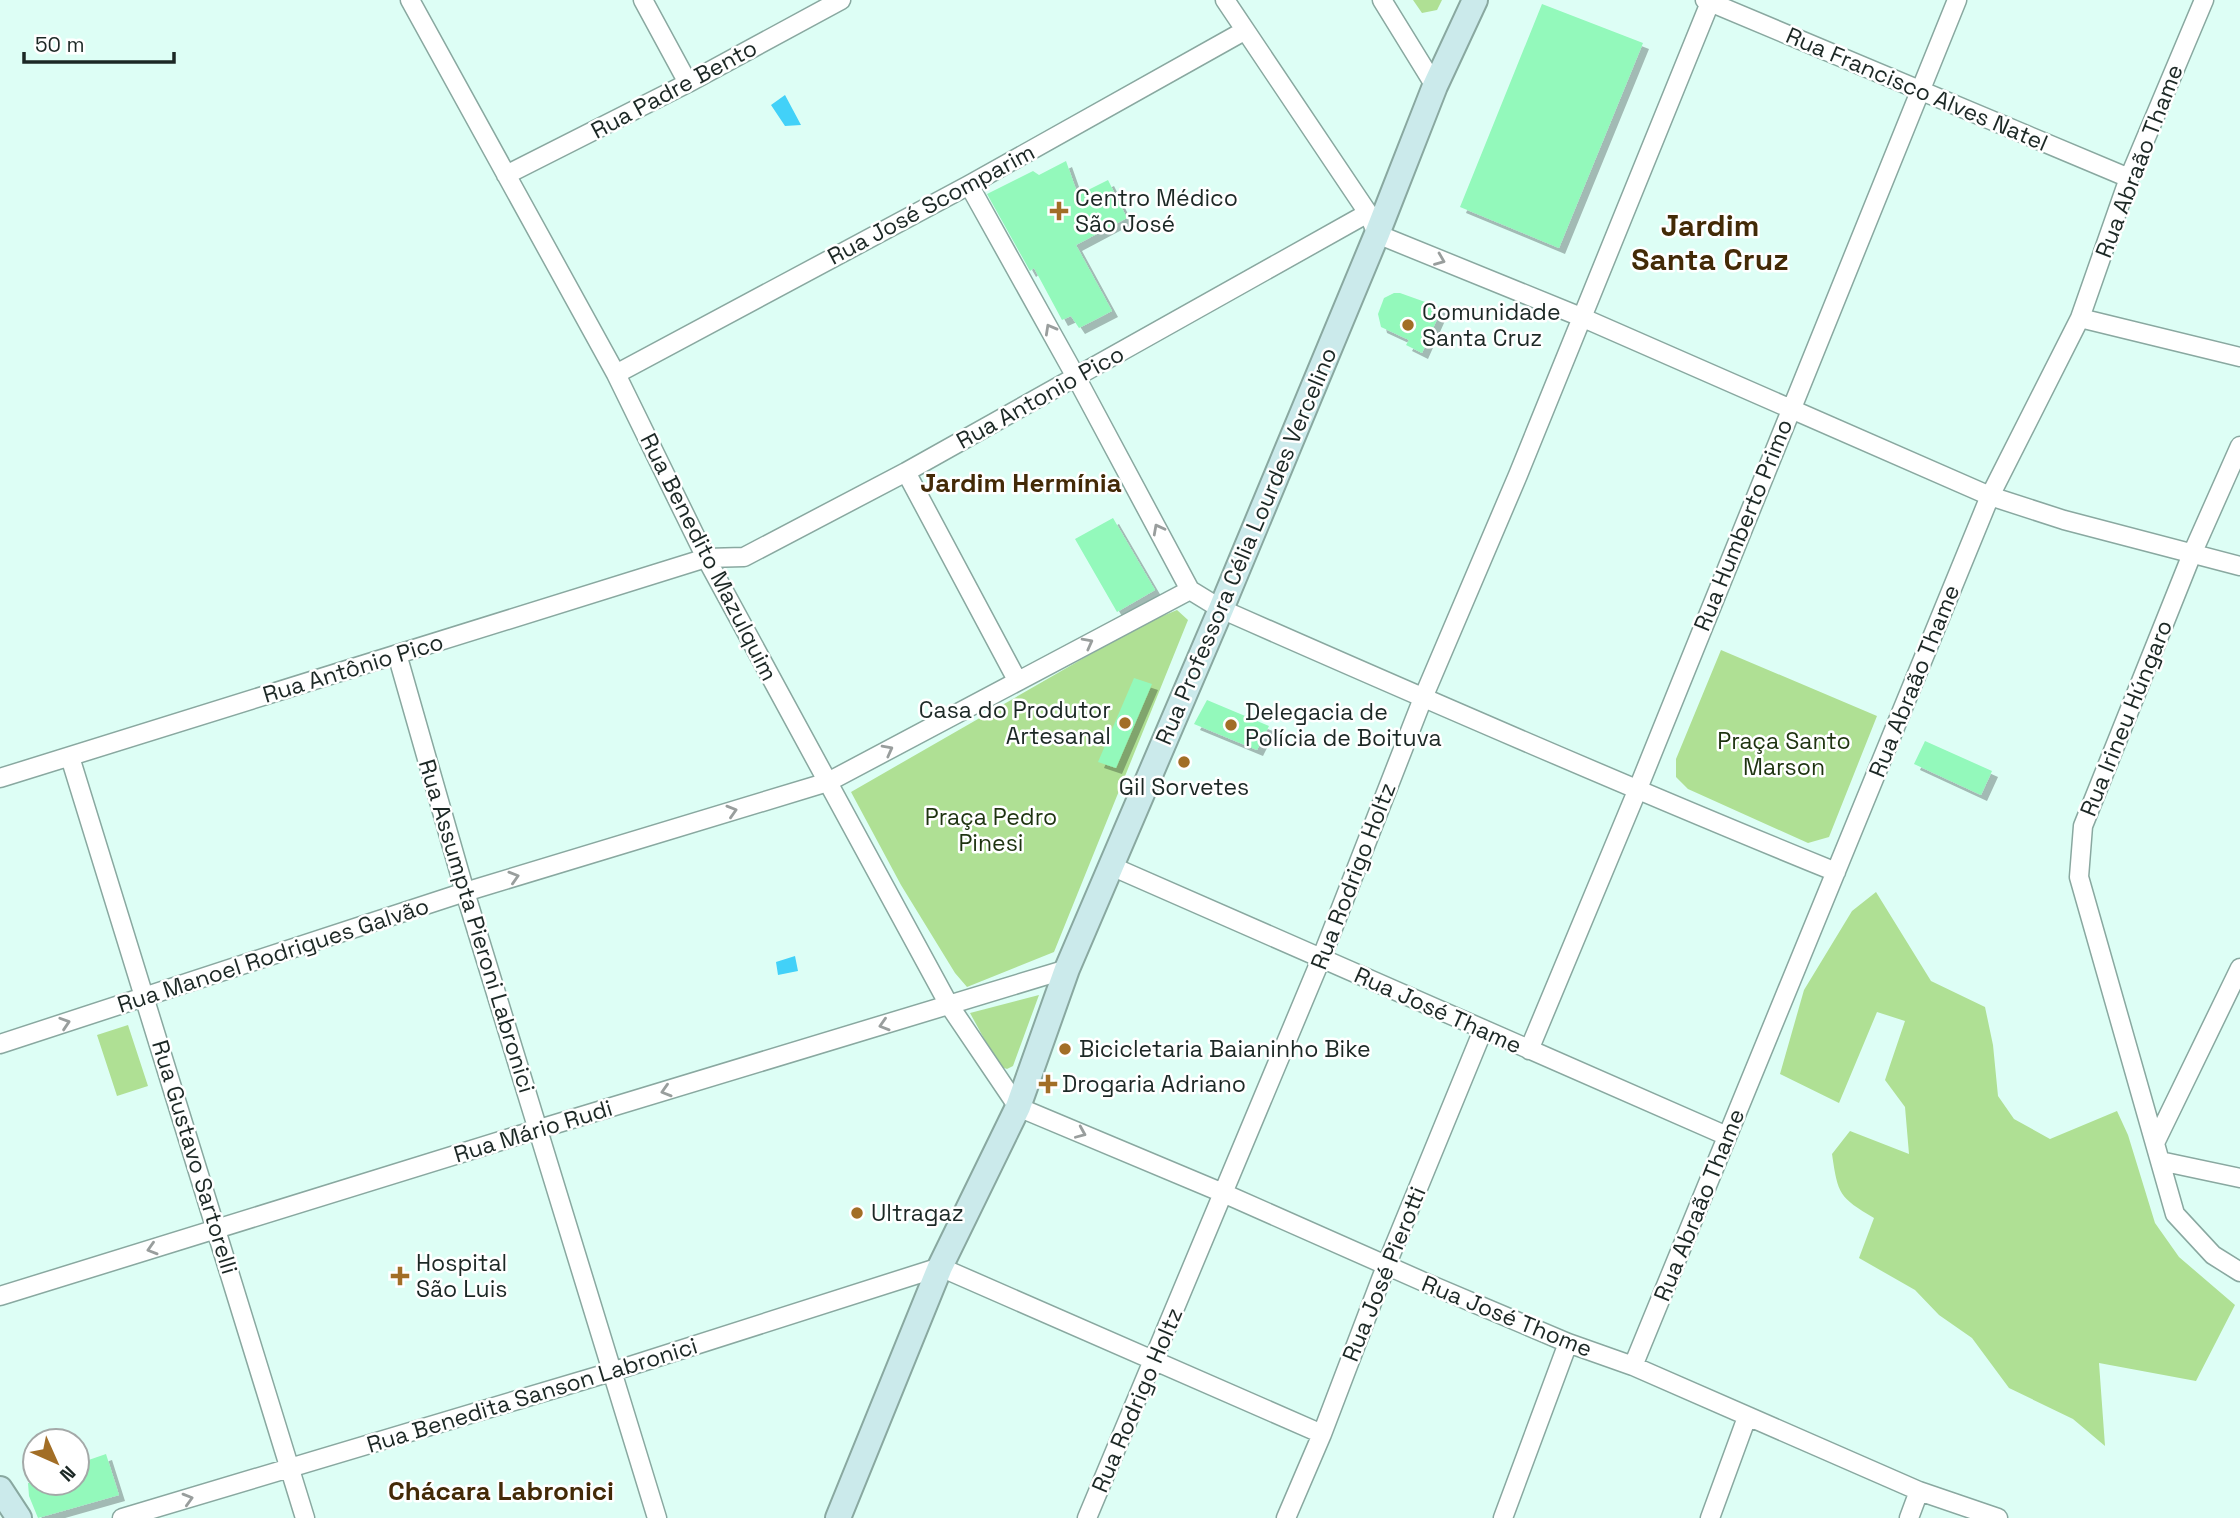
<svg xmlns="http://www.w3.org/2000/svg" width="2240" height="1518" font-family="'Space Grotesk',sans-serif">
	<defs>
		<filter id="shadow"><feDropShadow dx="6" dy="6" stdDeviation="0" flood-color="#0004"/></filter>
	</defs>
	<rect width="100%" height="100%" fill="#ddfef5"/>
	<path fill="#afe094" d="M1413,0h29l-5,10 -15,3z
		M1177,610l11,10 -134,332 -87,35 -12,-14 -54,-88 -50,-93 292,-168z
		M1721,650l156,66 -48,121 -21,6 -120,-54 -12,-12v-18z
		M1876,892l55,89 54,26 8,38 5,51 16,23 36,20 67,-28 11,24 27,88 24,34 56,48 -39,76 -97,-18 6,83 -32,-27 -64,-31 -37,-50 -33,-23 -24,-25 -56,-32 15,-40c-35,-21 -36,-23 -42,-64l18,-23 59,23 -4,-47 -20,-27 20,-59 -28,-9 -38,91 -59,-29 24,-84 48,-79z
		M1039,995l-26,71 -6,3 -8,-3 -29,-53z
		M128,1025l20,61 -31,10 -20,-61z"/>
	<path fill="#42d1f8" d="M785,95l16,30 -16,1 -14,-21z
		M795,956l3,15 -20,4 -2,-13z"/>
	<path fill="#93f9bb" filter="url(#shadow)" d="M1542,4l101,39 -84,205 -99,-41z
		M1066,161l12,34 30,-15 19,38 -51,27 36,66 -33,17 -8,-12 -9,4 -28,-52 -4,3 -43,-77 46,-23 6,4z
		M1394,293h6l42,15 -20,45 -16,-8 3,-5 -28,-13 -3,-13 6,-16z
		M1113,518l42,72 -38,22 -42,-73z
		M1134,678l18,6 -36,84 -18,-6z
		M1207,700l62,26 -12,24 -63,-26z
		M1925,741l67,30 -11,24 -67,-31z
		M106,1454l13,41 -81,23 -9,-22 -1,-13h49v-19z"/>
	<g fill="none" stroke-linecap="round" stroke-linejoin="round">
		<g stroke="#89a8a0" stroke-width="21">
			<path id="minor" d="M410,0l206,374 90,184 243,447 69,102 205,86 201,89 144,61 65,23 286,125 79,27
				M643,0l45,83
				M1225,0l143,213 9,21 204,83 409,179 74,24 176,46
				M1382,0l53,86
				M1705,0l424,178
				M506,175l182,-92 153,-83
				M969,185l107,192 114,213
				M2080,318l160,39
				M616,374l353,-189 275,-154
				M2240,446l-48,108 -109,272 -4,51 96,337 38,41 27,17
				M906,472l111,208
				M397,654l68,238 192,626
				M70,757l235,761
				M0,778l706,-220 38,-1 162,-85 462,-259
				M1111,866l616,270
				M0,1044l465,-152 363,-110 362,-192 31,19c204,90 408,179 615,263
				M1529,1050l108,-259 320,-791
				M2155,1143l85,-175
				M2160,1161l80,17
				M0,1296l539,-167 528,-160
				M1633,1366l357,-870 90,-178 49,-140 75,-178
				M122,1518l489,-146 329,-105 382,167
				M1087,1518l234,-559 102,-261 95,-223 193,-475
				M1286,1518l36,-84 64,-168 97,-236
				M1503,1518l65,-175
				M1710,1518l37,-101
				M1909,1518l10,-27"/>
		</g>
		<g stroke="#89a8a0" stroke-width="28">
			<path id="secondary" d="M0,1489l19,29
				M838,1518l102,-251 78,-160 49,-138 154,-360 156,-375 58,-148 40,-86"/>
		</g>
		<use href="#minor" stroke="#fff" stroke-width="18"/>
		<use href="#secondary" stroke="#cbeaeb" stroke-width="24"/>
	</g>
	<defs><path id="oneway-chevron" d="M-2-3.5L2.5 0L-2 3.5" fill="none" stroke-width="1.6" stroke-linecap="round" stroke-linejoin="round" transform="scale(1.75)"/></defs>
	<g stroke="#999e9d">
		<use href="#oneway-chevron" transform="translate(1440 260) rotate(22)"/>
		<use href="#oneway-chevron" transform="translate(1050 329) rotate(-119)"/>
		<use href="#oneway-chevron" transform="translate(1158 529) rotate(-118)"/>
		<use href="#oneway-chevron" transform="translate(1088 643) rotate(-28)"/>
		<use href="#oneway-chevron" transform="translate(888 750) rotate(-28)"/>
		<use href="#oneway-chevron" transform="translate(732 811) rotate(-17)"/>
		<use href="#oneway-chevron" transform="translate(514 877) rotate(-17)"/>
		<use href="#oneway-chevron" transform="translate(65 1023) rotate(-18)"/>
		<use href="#oneway-chevron" transform="translate(884 1025) rotate(163)"/>
		<use href="#oneway-chevron" transform="translate(666 1091) rotate(163)"/>
		<use href="#oneway-chevron" transform="translate(1081 1133) rotate(23)"/>
		<use href="#oneway-chevron" transform="translate(152 1249) rotate(163)"/>
		<use href="#oneway-chevron" transform="translate(188 1499) rotate(-16)"/>
	</g>
	<g fill="#a26e26" stroke="#fff" stroke-width="2.5">
		<path d="M1055.5 200.5h7v7h7v7h-7v7h-7v-7h-7v-7h7z"/>
		<circle cx="1408" cy="325" r="7"/>
		<circle cx="1125" cy="723" r="7"/>
		<circle cx="1231" cy="725" r="7"/>
		<circle cx="1184" cy="762" r="7"/>
		<circle cx="1065" cy="1049" r="7"/>
		<path d="M1044.5 1073.5h7v7h7v7h-7v7h-7v-7h-7v-7h7z"/>
		<circle cx="857" cy="1213" r="7"/>
		<path d="M396.5 1265.5h7v7h7v7h-7v7h-7v-7h-7v-7h7z"/>
	</g>
	<g text-anchor="middle" stroke-width="5" stroke-linejoin="round" paint-order="stroke">
		<g font-size="23" fill="#1c2825" stroke="#fff">
			<text transform="translate(674 89) rotate(-28)" y="8">Rua Padre Bento</text>
			<text transform="translate(1917 89) rotate(23)" y="8">Rua Francisco Alves Natel</text>
			<text transform="translate(2139 161) rotate(-69)" y="8">Rua Abraão Thame</text>
			<text transform="translate(931 204) rotate(-28)" y="8">Rua José Scomparim</text>
			<text transform="translate(1040 397) rotate(-29)" y="8">Rua Antonio Pico</text>
			<text transform="translate(1743 525) rotate(-68)" y="8">Rua Humberto Primo</text>
			<text transform="translate(1246 546) rotate(-67)" y="8">Rua Professora Célia Lourdes Vercelino</text>
			<text transform="translate(709 557) rotate(63)" y="8">Rua Benedito Mazulquim</text>
			<text transform="translate(353 668) rotate(-17)" y="8">Rua Antônio Pico</text>
			<text transform="translate(1914 681) rotate(-68)" y="8">Rua Abraão Thame</text>
			<text transform="translate(2126 718) rotate(-68)" y="8">Rua Irineu Húngaro</text>
			<text transform="translate(1353 876) rotate(-69)" y="8">Rua Rodrigo Holtz</text>
			<text transform="translate(477 926) rotate(73)" y="8">Rua Assumpta Pieroni Labronici</text>
			<text transform="translate(273 955) rotate(-18)" y="8">Rua Manoel Rodrigues Galvão</text>
			<text transform="translate(1438 1010) rotate(24)" y="8">Rua José Thame</text>
			<text transform="translate(533 1131) rotate(-17)" y="8">Rua Mário Rudi</text>
			<text transform="translate(195 1157) rotate(73)" y="8">Rua Gustavo Sartorelli</text>
			<text transform="translate(1699 1205) rotate(-68)" y="8">Rua Abraão Thame</text>
			<text transform="translate(1384 1274) rotate(-68)" y="8">Rua José Pierotti</text>
			<text transform="translate(1507 1316) rotate(22)" y="8">Rua José Thome</text>
			<text transform="translate(532 1395) rotate(-17)" y="8">Rua Benedita Sanson Labronici</text>
			<text transform="translate(1137 1400) rotate(-67)" y="8">Rua Rodrigo Holtz</text>
		</g>
		<g font-size="23" fill="#1c2825" stroke="#fff" text-anchor="start">
			<text x="1075" y="206">Centro Médico<tspan x="1075" dy="26">São José</tspan></text>
			<text x="1422" y="320">Comunidade<tspan x="1422" dy="26">Santa Cruz</tspan></text>
			<text x="1111" y="718" text-anchor="end">Casa do Produtor<tspan x="1111" dy="26">Artesanal</tspan></text>
			<text x="1245" y="720">Delegacia de<tspan x="1245" dy="26">Polícia de Boituva</tspan></text>
			<text x="1184" y="795" text-anchor="middle">Gil Sorvetes</text>
			<text x="1079" y="1057">Bicicletaria Baianinho Bike</text>
			<text x="1062" y="1092">Drogaria Adriano</text>
			<text x="871" y="1221">Ultragaz</text>
			<text x="416" y="1271">Hospital<tspan x="416" dy="26">São Luis</tspan></text>
		</g>
		<g font-size="23" fill="#1e3310" stroke="#fff">
			<text x="1784" y="749">Praça Santo<tspan x="1784" dy="26">Marson</tspan></text>
			<text x="991" y="825">Praça Pedro<tspan x="991" dy="26">Pinesi</tspan></text>
		</g>
		<g font-size="26" font-weight="bold" fill="#432a07" stroke="#fff">
			<text x="1021" y="492">Jardim Hermínia</text>
			<text x="501" y="1500">Chácara Labronici</text>
		</g>
		<g font-size="30" font-weight="bold" fill="#432a07" stroke="#fff">
			<text x="1710" y="236">Jardim<tspan x="1710" dy="34">Santa Cruz</tspan></text>
		</g>
	</g>
	<g transform="translate(56 1462) rotate(135)"><circle r="33" fill="#ffffff" stroke="#a4a9a8" stroke-width="2"/>
	<path d="M0-5L12 26L0 18L-12 26Z" fill="#a26e26"/>
	<text y="-10" font-size="19" font-weight="bold" text-anchor="middle" fill="#1c2825">N</text>
	</g>
	<path d="M24 52v10h150v-10" fill="none" stroke="#1c2825" stroke-width="3.5"/>
	<text x="35" y="52" font-size="21" fill="#1c2825" stroke="#ffffff" stroke-width="5" paint-order="stroke">50 m</text>
</svg>
